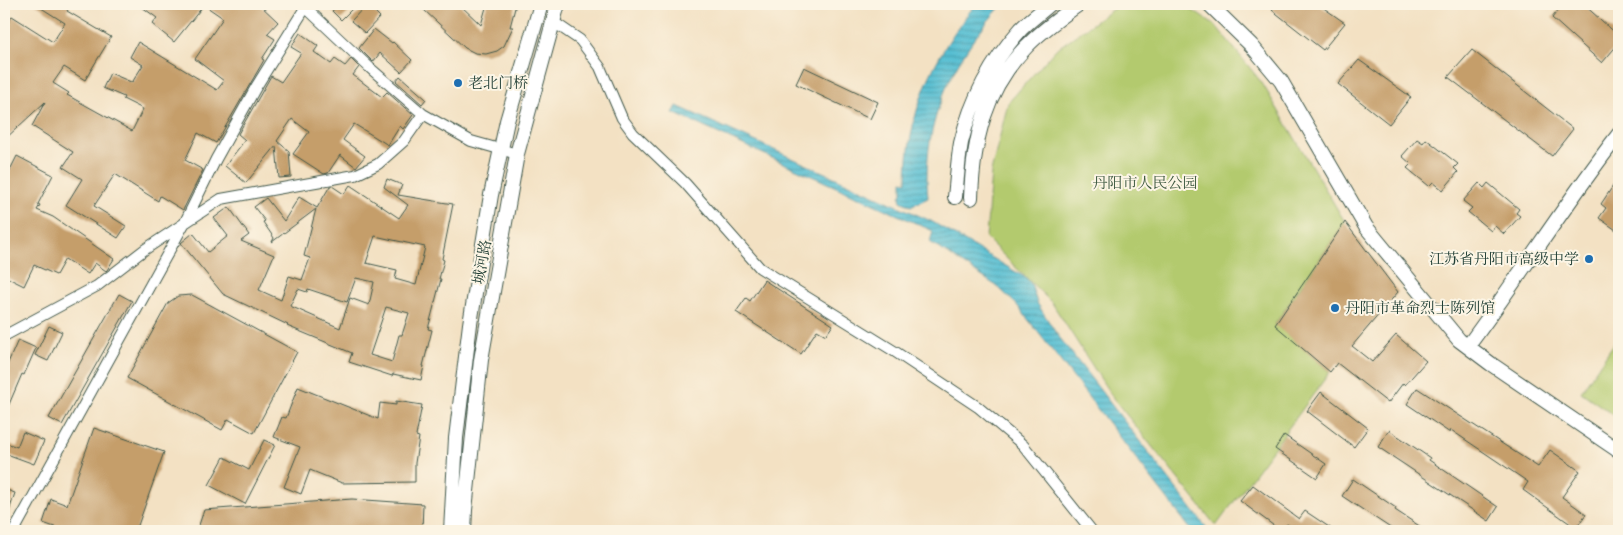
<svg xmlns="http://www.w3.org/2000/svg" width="1623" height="535" font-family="'Old Standard TT','Noto Serif SC',serif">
	<defs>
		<pattern id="water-rules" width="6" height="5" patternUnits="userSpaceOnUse" patternTransform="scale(1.25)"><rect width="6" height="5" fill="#57bfd3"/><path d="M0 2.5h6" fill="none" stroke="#479cac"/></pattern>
	</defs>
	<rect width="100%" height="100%" fill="#fcf5e5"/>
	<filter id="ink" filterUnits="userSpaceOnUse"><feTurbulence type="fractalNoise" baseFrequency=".02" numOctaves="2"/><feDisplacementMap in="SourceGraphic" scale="10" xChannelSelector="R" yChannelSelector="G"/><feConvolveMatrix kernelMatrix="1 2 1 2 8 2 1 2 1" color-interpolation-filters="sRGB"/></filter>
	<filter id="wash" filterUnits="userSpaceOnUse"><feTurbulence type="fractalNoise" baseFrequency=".0096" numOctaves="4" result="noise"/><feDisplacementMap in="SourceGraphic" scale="20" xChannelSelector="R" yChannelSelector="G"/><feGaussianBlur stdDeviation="1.12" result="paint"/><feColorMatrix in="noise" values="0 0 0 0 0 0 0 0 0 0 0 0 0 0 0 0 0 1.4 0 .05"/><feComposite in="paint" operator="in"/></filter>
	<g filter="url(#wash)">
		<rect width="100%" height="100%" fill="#f3e1c3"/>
		<path fill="#b3ca6e" stroke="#698451" d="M1120,4h63l34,23 45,56 83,139 -70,102 55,48 -114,154 -103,-128 -61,-95 -66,-65 5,-66 17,-69 47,-53z
			M1619,336v83l-38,-27z"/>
		<path fill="url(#water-rules)" stroke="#3b7e84" d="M976,4h27c-50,53 -82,119 -75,194l-17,8 -10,-5 -1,-4 2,-4v-12l5,1c0,-70 26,-126 69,-178z
			M677,106l254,115 95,57 5,6 6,19 19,30 153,198h-17l-175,-226 -19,-18 -68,-45 3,-11 -260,-118z"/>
		<g id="blocks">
			<path fill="#c59e6a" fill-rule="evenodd" d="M35,4h36l-4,7 44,26 -26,43 -21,-13 -11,16 16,10 -2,2 65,36 11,-22 -20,-10 1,-2 -21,-9 7,-15 21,9 2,-1 10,-16 -13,-8 8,-15 79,48 7,-9 -29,-22 28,-41 -19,-13 -30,37 -22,-18 5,-6 -19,-14h121l19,18 -11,12 8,5 -13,20 2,1 -48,83 -18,-10 -13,27 18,10 -20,40 -23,-14 -2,5 -43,-27 -21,32 32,20 -8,12 -52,-33 16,-26 -19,-12 10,-15 -41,-26 13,-24 -41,38v-110l8,-14 41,26 12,-19z
				M340,4h6l6,5 -11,11 -9,-9z
				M367,4l13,13 -15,16 -14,-12z
				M430,4h29l22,21 6,-21h29l-6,23h3l-9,19 -7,5 -11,3 -11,-1 -10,-5 -41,-38z
				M1277,4h41l27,19 -22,27 -51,-40z
				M1563,4h20l36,32v7l-17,20 -50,-45z
				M374,29l18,14 1,-1 19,18 -11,12 -21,-19 -7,9 -14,-14z
				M300,33l18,13 -4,6 17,12 4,-5 10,7 6,-7 8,8 -6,8 29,22 5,-5 26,23 -10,14 -3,-3 -12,19 -34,-21 -11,16 22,16 -9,11 -16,-12 -12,18 -4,1 -31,-20 16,-22 -17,-13 -15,22 12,10 2,26 -12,1 -3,-32 -30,37 -21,-17 20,-26 -7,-6 33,-58 10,6 20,-29 -10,-6z
				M1472,50l101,79 -21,27 -104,-79z
				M1359,60l52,37 -22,27 -51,-40z
				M804,67l74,35 -8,17 -74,-35z
				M400,76l26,23 -4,5 -26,-23z
				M1417,139l6,4 3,-4 32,25 -4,4 4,4 -15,18 -10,-8 -4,4 -22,-18 4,-4 -9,-8z
				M17,156l36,19 -15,29 2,1 -3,5 16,7 61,42 -7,11 -1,1 -11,-8 -7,11 -23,-15 -9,16 -22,-10 -10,21 -20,-10v-94z
				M1619,177v55l-20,-14 7,-10 -5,-4z
				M387,179l15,6 -4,10 55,9 -11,55 2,1 -5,19h2l-13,50 4,1 -9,36h1l-3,14 -28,-6 -1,2 -43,-14 3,-9 -65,-27 1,-1 -65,-31 -42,-51 12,-10 15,19 20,-16 -14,-18 15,-11 20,28 -8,6 33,14 -15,35 22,10 8,-24 13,4 8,-22 -6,-2 12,-47 -44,33 2,-4 -11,-16 2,-1 -11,-14 12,-9 18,23 15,-24 18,11 13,-22h2l12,8 6,-9 49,33 9,-13 -24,-18zM375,236l50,11 -9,38 -21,-6 2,-9 -31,-7zM356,278l18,4 -5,23 -19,-7 -10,30 -50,-22 8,-17 9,3 1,-3 39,13zM386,307l23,6 -7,22h-3l-7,27 -22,-7z
				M1479,183l5,5 4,-5 31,26 -3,4 4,3 -16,18 -9,-8 -4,5 -23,-19 4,-4 -9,-7z
				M1345,222l53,70 -46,54 20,16 24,-27 30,26 -21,24 -2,-2 -15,20 -51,-40 -7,9 -55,-47z
				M764,280l69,45 -7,10 -9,-5 -16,24 -65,-42 10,-14 4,3z
				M119,294l13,7 -70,124 -13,-7z
				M192,295l105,57 -43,81 -26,-14 -6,11 -95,-52 41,-75 10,-7z
				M49,326l13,6 -14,29 -13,-6z
				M18,340l18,8 -12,27 -2,-1 -18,42v-44z
				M298,387l80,32 2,-16 16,2v-4l26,4 -6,31 3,1 -4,26v19l-73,1 -32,-13 -9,24 -17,-7 16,-40 -26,-10 8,-20 4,1z
				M1417,388l121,79 12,-17 30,21 -18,26 24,17 -10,14 -53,-38 5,-8 -77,-52 -1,3 -43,-29z
				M1321,392l47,36 -14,19 -47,-36z
				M94,428l70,24 -28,79h-70l-23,-8 8,-24 16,6z
				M1389,430l41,28 -1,2 69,47 -9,14 -111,-74z
				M23,432l21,9 -10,23 -30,-11v-11l13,5z
				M1284,435l42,29 -9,14 -42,-29z
				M264,440l11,5 -30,59 -36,-19 15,-28 25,13z
				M1353,479l43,29 -1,2 32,21h-32l-53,-35z
				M1253,485l46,34 6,-8 30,20h-38l-10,-7 -6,7 -41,-30z
				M4,489l11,4 -9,27h-2z
				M352,499l71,5 -1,27h-225l7,-21z"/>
		</g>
	</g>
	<g filter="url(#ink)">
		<use href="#blocks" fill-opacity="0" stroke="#3f5649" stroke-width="1"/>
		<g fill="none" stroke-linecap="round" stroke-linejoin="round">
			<g stroke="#3f5649" stroke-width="12">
				<path id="street" d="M302,4l68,64 53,46 48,27 46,13
					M552,21l28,19 20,27 22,51 11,15 52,50 75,85 134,83 84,56 45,38 69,86
					M4,336l93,-50 47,-36 77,-51 134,-24 23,-11 26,-23 19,-27
					M14,531l170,-307 32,-65 40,-72 49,-79"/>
			</g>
			<g stroke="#3f5649" stroke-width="16">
				<path id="secondary" d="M1209,4l42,41 30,36 85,146 93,113 32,24 128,87
					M955,197c2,-18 3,-37 6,-54 10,-42 31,-82 60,-114 9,-9 20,-17 29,-25
					M971,198c2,-56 13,-108 55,-151 15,-16 35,-30 53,-43
					M1468,346c52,-70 98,-144 151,-212
					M451,531l5,-93 14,-114 21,-129 16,-74 34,-117
					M464,531l1,-21 16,-150 36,-206 41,-150"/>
			</g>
			<use href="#street" stroke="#fff" stroke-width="10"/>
			<use href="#secondary" stroke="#fff" stroke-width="14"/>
		</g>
	</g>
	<g fill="#1f6fb2" stroke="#fcf5e5" stroke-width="2">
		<circle cx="458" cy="83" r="5"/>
		<circle cx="1589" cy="259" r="5"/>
		<circle cx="1335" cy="308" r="5"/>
	</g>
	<g text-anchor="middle" stroke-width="4" stroke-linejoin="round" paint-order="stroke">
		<g font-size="15" fill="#1f3d34" stroke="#fcf5e5" text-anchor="start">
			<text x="468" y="88">老北门桥</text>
			<text x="1579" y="264" text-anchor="end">江苏省丹阳市高级中学</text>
			<text x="1345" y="313">丹阳市革命烈士陈列馆</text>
		</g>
		<g font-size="15" fill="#3d5940" stroke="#fcf5e5">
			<text x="1145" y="188">丹阳市人民公园</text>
		</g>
		<g font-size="15" fill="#1f3d34" stroke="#fcf5e5">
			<text transform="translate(482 262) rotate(-80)" y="5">城河路</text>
		</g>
	</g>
	<rect width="1623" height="535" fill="none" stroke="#fcf5e5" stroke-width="20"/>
</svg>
